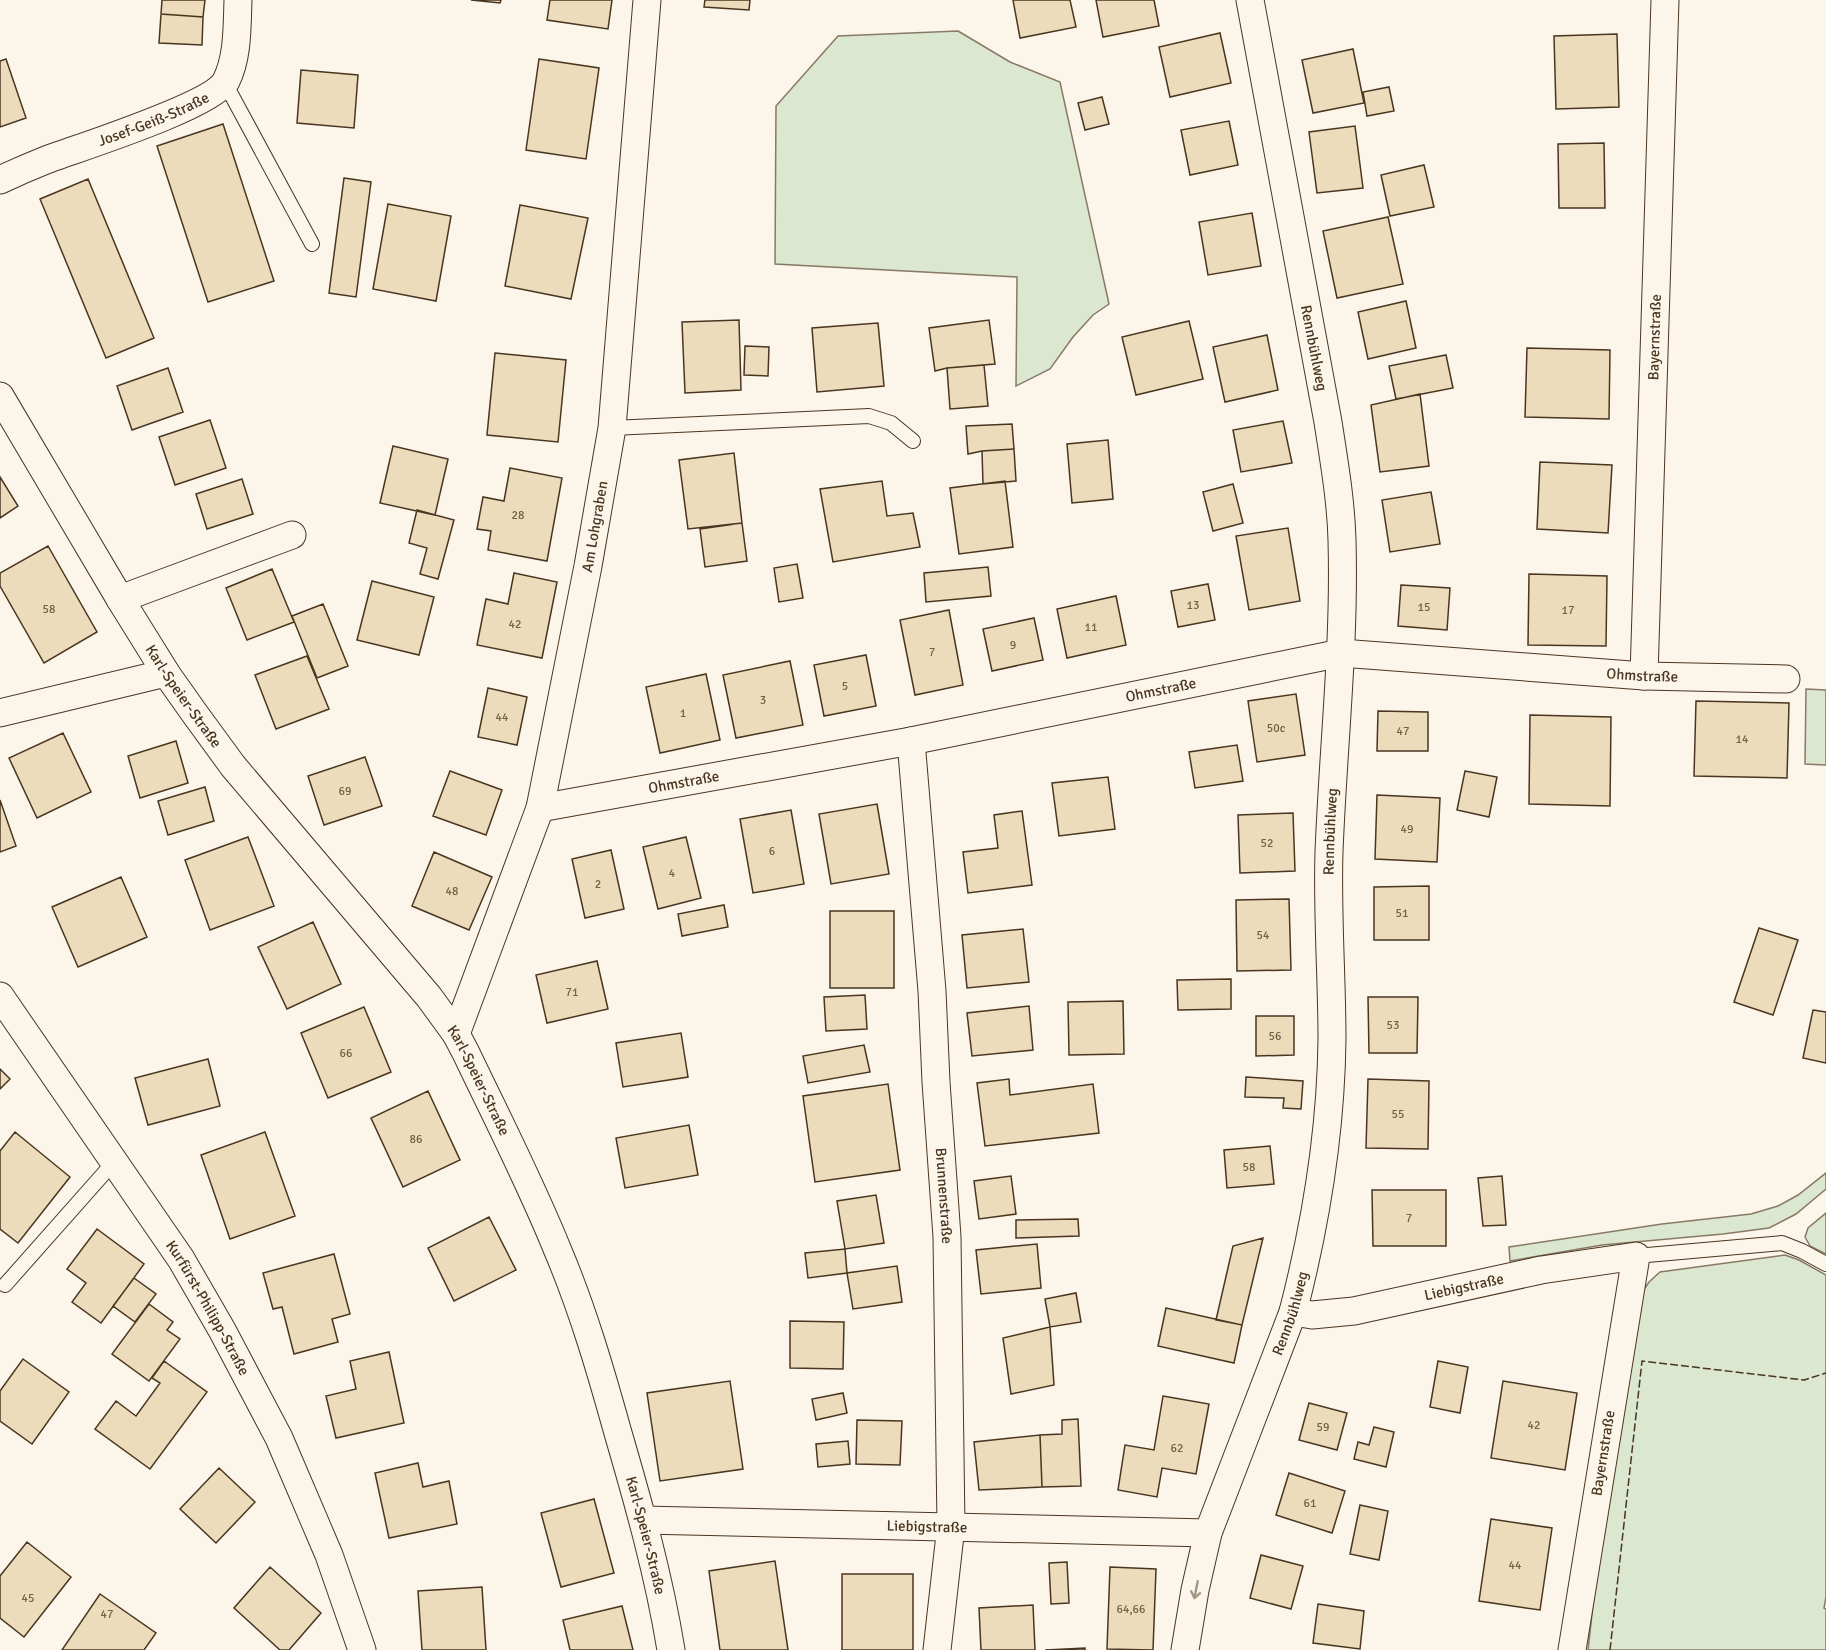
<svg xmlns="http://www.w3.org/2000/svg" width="1826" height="1650" font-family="Signika,sans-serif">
	<rect width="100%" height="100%" fill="#fbf6e9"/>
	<path fill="#dce7d0" stroke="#887966" stroke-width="1.5" d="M958,31l52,31 50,20 49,222 -16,11 -20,22 -23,32 -34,17 1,-109 -242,-13 1,-158 62,-70z
		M1806,689l20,1v75l-21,-1z
		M1826,1173v16l-30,25 -27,14 -46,6 -121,11 -92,16 -1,-14 153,-23 89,-10 27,-8 20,-11z
		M1826,1213v41l-16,-8 -5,-9 3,-9z
		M1785,1255l14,5 27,15v322l-2,11 2,1v41h-238l13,-117 40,-239 8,-12 11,-10z"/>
	<path fill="#ecdcbc" stroke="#4a3520" stroke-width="1.5" d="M162,0h43l-2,17 -42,-3z
		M471,0h30l-1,3z
		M550,0h62l-4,29 -61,-9z
		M705,0h45l-1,10 -45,-3z
		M1013,0h57l6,27 -56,11z
		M1096,0h58l5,26 -56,11z
		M161,14l42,3 -1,28 -43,-2z
		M1220,33l11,50 -61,14 -11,-50z
		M1617,34l2,73 -63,2 -2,-73z
		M1353,49l11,54 -51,10 -11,-53z
		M6,59l20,59 -26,9v-66z
		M539,59l60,9 -13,91 -60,-9z
		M301,70l57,5 -4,53 -57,-5z
		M1389,87l5,24 -27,5 -4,-24z
		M1102,97l7,27 -24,6 -7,-27z
		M1229,121l9,44 -48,10 -9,-45z
		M223,124l51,157 -66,21 -51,-156z
		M1355,126l8,62 -46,5 -8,-61z
		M1604,143l1,65h-46l-1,-64z
		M1424,165l10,42 -44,9 -9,-41z
		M344,178l27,4 -15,115 -27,-4z
		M88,179l66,159 -48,20 -66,-159z
		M388,204l63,12 -15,85 -63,-12z
		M520,205l68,13 -17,81 -66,-13z
		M1252,213l9,53 -53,9 -9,-53z
		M1388,217l15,67 -66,14 -14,-67z
		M1406,301l10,47 -48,11 -10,-47z
		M739,320l2,70 -56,3 -3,-71z
		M989,320l6,44 -48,4 -12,3 -6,-43z
		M1189,321l14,58 -67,16 -14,-58z
		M878,323l6,63 -67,6 -5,-64z
		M1267,335l11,55 -53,12 -12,-55z
		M745,346l24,1 -1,29 -24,-1z
		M1527,348l83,2 -1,69 -84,-2z
		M495,353l71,7 -8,82 -71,-7z
		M1446,355l7,33 -57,11 -7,-33z
		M984,365l4,41 -38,3 -3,-41z
		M168,368l15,44 -51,18 -15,-44z
		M1420,394l9,72 -49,6 -9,-67z
		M210,420l16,48 -51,17 -16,-48z
		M1283,421l9,42 -51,9 -8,-42z
		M1012,424l2,25 -32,2 -14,3 -2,-28z
		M1108,440l5,59 -41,4 -5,-59z
		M393,446l55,13 -13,56 -55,-12z
		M1014,449l2,32 -33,3 -1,-33z
		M734,453l8,70 -54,6 -9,-69z
		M1540,462l72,3 -4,68 -71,-4z
		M510,468l52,10 -15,83 -59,-11 3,-19 -14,-2 6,-32 21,4z
		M0,477l18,29 -18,12z
		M242,479l11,35 -46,15 -11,-35z
		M882,481l5,35 26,-3 7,34 -87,15 -13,-73z
		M1005,481l8,66 -54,7 -9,-66z
		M1233,484l10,39 -30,8 -10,-39z
		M1431,492l9,52 -50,8 -8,-52z
		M417,510l37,10 -16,59 -18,-5 7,-26 -18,-5z
		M742,523l5,38 -42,6 -5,-38z
		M1288,528l12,73 -51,9 -13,-74z
		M48,546l49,86 -53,31 -44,-77v-13z
		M797,564l6,34 -24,4 -5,-34z
		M988,567l3,29 -65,6 -2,-29z
		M272,569l22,53 -47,18 -21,-52z
		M514,573l43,9 -15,76 -65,-13 9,-46 22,5z
		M1529,574l78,2 -1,70 -78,-1z
		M372,581l62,16 -15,58 -62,-15z
		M1208,584l7,36 -37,7 -7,-36z
		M1401,585l49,3 -3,42 -49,-4z
		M1116,596l10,49 -59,13 -10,-49z
		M323,604l25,62 -31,12 -25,-62z
		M949,610l14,75 -48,10 -15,-75z
		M1034,618l9,42 -51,11 -9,-42z
		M866,655l10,51 -52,10 -10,-51z
		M307,656l22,53 -53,20 -21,-54z
		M790,661l13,64 -67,13 -13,-63z
		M706,674l14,66 -60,13 -14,-66z
		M488,688l39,9 -10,48 -39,-8z
		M1296,694l9,61 -48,7 -9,-61z
		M1696,701l93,2 -2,75 -93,-2z
		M1378,711l50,1v39h-51z
		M1530,715l81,2 -1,89 -81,-2z
		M63,733l28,59 -54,26 -28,-60z
		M176,741l12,42 -48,15 -12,-42z
		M1237,745l6,36 -48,7 -6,-36z
		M365,757l17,49 -58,19 -16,-49z
		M450,771l52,19 -16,45 -53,-19z
		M1465,771l32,6 -8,40 -32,-7z
		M1108,777l7,52 -56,7 -7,-53z
		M205,787l9,34 -46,14 -10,-34z
		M1377,795l63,3 -3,64 -62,-3z
		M0,800l16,46 -16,6z
		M877,804l12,70 -58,10 -12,-70z
		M791,810l13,74 -51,9 -13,-74z
		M1022,811l10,74 -64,8 -5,-41 35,-4 -4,-33z
		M1293,813l2,58 -55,2 -2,-58z
		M248,837l26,69 -64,24 -25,-70z
		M686,837l15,61 -43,11 -15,-62z
		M611,850l13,59 -39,9 -13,-59z
		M434,852l58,25 -23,53 -57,-24z
		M121,877l26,60 -69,30 -26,-60z
		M1429,886v54h-55v-53z
		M1289,899l2,71 -54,1 -1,-71z
		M724,905l4,22 -46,9 -4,-22z
		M830,911h64v77h-64z
		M313,922l28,62 -54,25 -29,-62z
		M1759,928l39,12 -25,75 -39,-13z
		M1023,929l6,53 -62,6 -5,-53z
		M597,961l11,48 -61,14 -11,-48z
		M1231,979v30l-53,1 -1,-30z
		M865,995l2,34 -41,2 -2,-34z
		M1368,997h50l-1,56h-48z
		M1123,1001l1,53 -55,1 -1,-53z
		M1029,1006l4,44 -61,6 -5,-43z
		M364,1007l27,65 -63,26 -27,-65z
		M1813,1010l13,2v51l-23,-5z
		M1256,1016h38v39l-38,1z
		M681,1033l7,44 -65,10 -7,-44z
		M864,1045l6,27 -62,11 -5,-27z
		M208,1059l12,47 -72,19 -13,-47z
		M0,1069l10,10 -10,10z
		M1246,1077l57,4 -2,28 -18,-1 1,-10 -39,-1z
		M1009,1079l1,16 83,-11 6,49 -114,13 -8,-63z
		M1368,1079l61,2 -1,68 -62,-1z
		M888,1084l12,86 -85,12 -12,-86z
		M428,1091l32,69 -57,27 -32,-69z
		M689,1125l9,50 -73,13 -9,-50z
		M15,1132l55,45 -52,66 -18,-14v-78z
		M265,1132l30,84 -65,23 -29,-84z
		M1270,1146l4,38 -47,4 -3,-38z
		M1011,1176l5,38 -37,5 -5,-38z
		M1502,1176l4,49 -23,1 -5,-48z
		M1372,1190h74v56h-73z
		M876,1195l8,48 -39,6 -8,-48z
		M489,1217l27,53 -62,31 -26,-53z
		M1078,1219l1,17 -63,2v-18z
		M97,1229l47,35 -43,59 -29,-21 14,-19 -19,-14z
		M1263,1238l-21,87 -26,-5 17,-74z
		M1037,1244l4,44 -60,6 -5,-44z
		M845,1249l2,24 -39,5 -3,-25z
		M334,1254l16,60 -18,5 6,23 -44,12 -12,-47 -9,2 -10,-36z
		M897,1266l5,36 -49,7 -6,-36z
		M134,1278l22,16 -21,28 -22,-16z
		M1076,1293l5,29 -31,5 -5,-28z
		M149,1304l24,18 -6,8 13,9 -31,42 -37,-27z
		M1166,1308l76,17 -8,38 -76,-17z
		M790,1321l54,1 -1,47 -53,-1z
		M1050,1327l4,58 -43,9 -8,-56z
		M389,1352l15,71 -68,15 -10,-42 30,-7 -6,-28z
		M23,1359l46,33 -37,52 -32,-23v-30z
		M164,1361l43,31 -57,77 -55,-40 21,-28 20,15 24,-33 -8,-5z
		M1438,1361l30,6 -8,46 -30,-6z
		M730,1381l13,88 -83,12 -13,-88z
		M1503,1381l74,12 -12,77 -74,-12z
		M843,1393l4,20 -31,7 -4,-21z
		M1163,1396l46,8 -13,70 -34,-6 -5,29 -39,-7 7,-45 29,5z
		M1309,1403l38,10 -10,37 -38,-10z
		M1078,1419l3,67 -39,1 -2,-52 22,-1v-14z
		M857,1420l45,1 -2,44 -44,-1z
		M1374,1427l20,5 -8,35 -32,-8 4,-17 11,3z
		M1040,1435l2,52 -63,3 -5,-48z
		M848,1441l2,23 -32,3 -2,-23z
		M418,1463l5,24 26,-6 8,43 -68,14 -14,-65z
		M219,1468l36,34 -39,41 -36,-34z
		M1289,1473l56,18 -13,42 -56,-18z
		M594,1499l20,74 -53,14 -20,-74z
		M1360,1505l28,6 -9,49 -29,-6z
		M1491,1519l61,9 -12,82 -61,-9z
		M27,1542l44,35 -47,60 -24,-19v-42z
		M1261,1555l42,11 -12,43 -41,-11z
		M775,1561l13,89h-68l-11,-79z
		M1067,1562l2,41 -18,1 -2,-41z
		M270,1567l51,46 -32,37h-9l-46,-42z
		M1110,1567l46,2 -3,81 -46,-1z
		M842,1574h71v76h-71z
		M482,1587l4,63h-64l-4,-59z
		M100,1594l56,39 -12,17h-82z
		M1318,1604l46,7 -4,38 -47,-6z
		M1033,1605l2,45h-54l-2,-42z
		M622,1606l11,44h-63l-7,-30z
		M1085,1648v2h-40z"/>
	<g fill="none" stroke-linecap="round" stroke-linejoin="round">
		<g stroke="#4a3520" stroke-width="16">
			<path id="lane" d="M225,83l87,161
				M612,428l257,-12 22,7 22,18
				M1636,1256l146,-13 20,8 24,13
				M5,1285l109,-123"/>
		</g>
		<g stroke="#4a3520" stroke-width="29">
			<g id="street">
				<path id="s1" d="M0,180c15,-7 31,-14 46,-20 32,-12 166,-54 180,-79 12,-24 11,-54 12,-81"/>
				<path id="s2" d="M0,396l120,203 46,74 29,41 38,52 196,231 27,37 10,19c31,65 65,131 92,198 25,59 43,121 60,182 21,72 41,143 53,217"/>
				<path d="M120,599l172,-64"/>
				<path id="s3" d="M1644,676l21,-676"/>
				<path d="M0,713l166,-40"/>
				<path id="s4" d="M911,741l21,250 4,91 11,155 4,289 -14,124"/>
				<path id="s5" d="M540,808l371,-67 430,-88 303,23 142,3"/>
				<path id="s6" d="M0,996l181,263 41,71 57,108 50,117 33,95"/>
				<path id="s7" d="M456,1034l84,-226 48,-242 24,-138 35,-428"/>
				<path id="s8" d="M1293,1312l19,3 42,-4 187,-41 95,-14 -64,394"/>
				<path id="s9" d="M643,1520l565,13"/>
				<path id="s10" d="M1185,1650l10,-60 13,-57 85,-221c23,-89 38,-182 39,-273 0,-62 -5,-125 -3,-187 4,-104 16,-208 13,-312 -1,-39 -8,-79 -14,-118l-78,-422"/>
			</g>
		</g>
		<use href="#lane" stroke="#fbf6e9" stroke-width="14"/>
		<use href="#street" stroke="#fbf6e9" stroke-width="27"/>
		<path stroke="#4a3520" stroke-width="1.5" stroke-dasharray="8 3" stroke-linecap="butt" d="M1610,1650l32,-289 162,19 22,-7"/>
	</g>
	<defs><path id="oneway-shaft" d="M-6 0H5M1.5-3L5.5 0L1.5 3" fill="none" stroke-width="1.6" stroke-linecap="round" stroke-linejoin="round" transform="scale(1.5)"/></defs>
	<use stroke="#a29684" href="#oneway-shaft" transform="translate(1196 1590) rotate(101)"/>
	<g text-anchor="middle" stroke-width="4.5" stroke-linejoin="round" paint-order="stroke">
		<g font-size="12" fill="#725f47">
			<text x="518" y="519">28</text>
			<text x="1193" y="609">13</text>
			<text x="1424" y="611">15</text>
			<text x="49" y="613">58</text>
			<text x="1568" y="614">17</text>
			<text x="515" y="628">42</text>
			<text x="1091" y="631">11</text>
			<text x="1013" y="649">9</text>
			<text x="932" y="656">7</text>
			<text x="845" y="690">5</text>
			<text x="763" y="704">3</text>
			<text x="683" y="717">1</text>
			<text x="502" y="721">44</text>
			<text x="1276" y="732">50c</text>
			<text x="1403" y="735">47</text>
			<text x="1742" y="743">14</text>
			<text x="345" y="795">69</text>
			<text x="1407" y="833">49</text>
			<text x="1267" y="847">52</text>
			<text x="772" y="855">6</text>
			<text x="672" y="877">4</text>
			<text x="598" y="888">2</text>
			<text x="452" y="895">48</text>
			<text x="1402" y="917">51</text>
			<text x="1263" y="939">54</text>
			<text x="572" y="996">71</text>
			<text x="1393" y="1029">53</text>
			<text x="1275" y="1040">56</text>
			<text x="346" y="1057">66</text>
			<text x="1398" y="1118">55</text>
			<text x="416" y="1143">86</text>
			<text x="1249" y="1171">58</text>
			<text x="1409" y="1222">7</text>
			<text x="1534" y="1429">42</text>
			<text x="1323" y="1431">59</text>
			<text x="1177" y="1452">62</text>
			<text x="1310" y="1507">61</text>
			<text x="1515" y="1569">44</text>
			<text x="28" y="1602">45</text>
			<text x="1131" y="1613">64,66</text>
			<text x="107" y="1618">47</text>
		</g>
		<g font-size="15" fill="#4a3520" stroke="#fbf6e9">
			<text dy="5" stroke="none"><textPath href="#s1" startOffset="165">Josef-Geiß-Straße</textPath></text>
			<text dy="5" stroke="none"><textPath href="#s3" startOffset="339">Bayernstraße</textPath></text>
			<text transform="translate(1314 348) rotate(79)" y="5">Rennbühlweg</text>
			<text dy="5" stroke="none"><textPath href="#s7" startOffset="528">Am Lohgraben</textPath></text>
			<text dy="5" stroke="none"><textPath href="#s5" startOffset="1118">Ohmstraße</textPath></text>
			<text dy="5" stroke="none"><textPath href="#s5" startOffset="632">Ohmstraße</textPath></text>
			<text dy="5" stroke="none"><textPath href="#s2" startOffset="352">Karl-Speier-Straße</textPath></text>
			<text dy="5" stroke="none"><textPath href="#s5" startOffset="146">Ohmstraße</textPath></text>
			<text dy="5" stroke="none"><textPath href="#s10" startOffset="840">Rennbühlweg</textPath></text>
			<text dy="5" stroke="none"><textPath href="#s2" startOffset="838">Karl-Speier-Straße</textPath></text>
			<text dy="5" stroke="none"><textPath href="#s4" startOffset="456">Brunnenstraße</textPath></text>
			<text dy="5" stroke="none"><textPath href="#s8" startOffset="174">Liebigstraße</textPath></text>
			<text dy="5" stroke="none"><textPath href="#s6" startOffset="375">Kurfürst-Philipp-Straße</textPath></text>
			<text dy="5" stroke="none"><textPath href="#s10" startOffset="354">Rennbühlweg</textPath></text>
			<text transform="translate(1603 1453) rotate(-81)" y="5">Bayernstraße</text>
			<text dy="5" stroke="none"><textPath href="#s9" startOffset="284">Liebigstraße</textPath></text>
			<text dy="5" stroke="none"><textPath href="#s2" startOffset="1324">Karl-Speier-Straße</textPath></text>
		</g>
	</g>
</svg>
